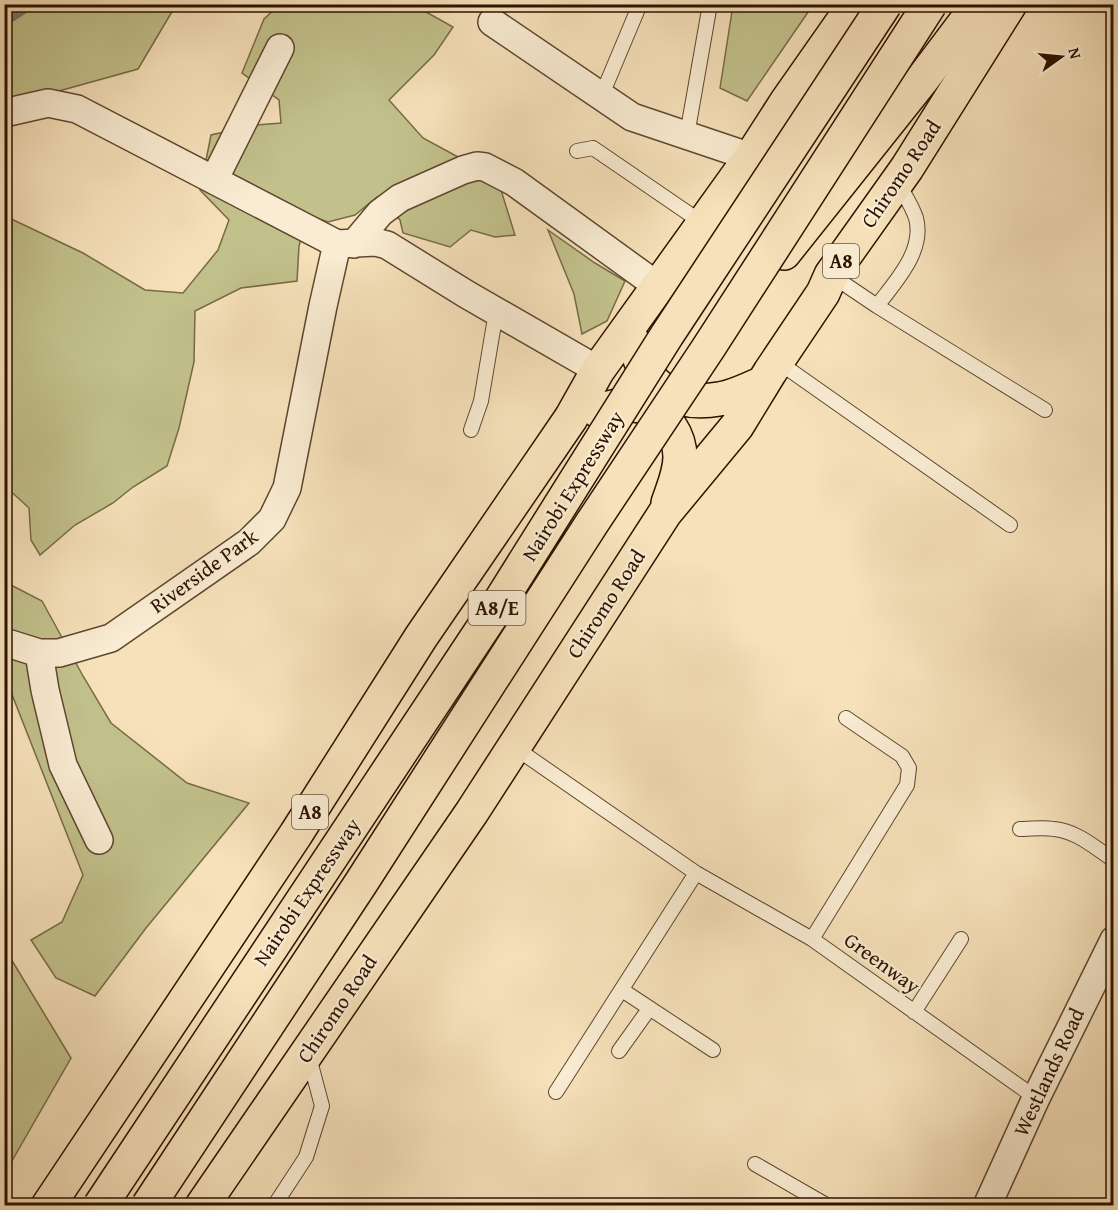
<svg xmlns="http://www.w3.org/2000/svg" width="1118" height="1210" font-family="'Gentium Book Plus',serif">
	<rect width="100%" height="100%" fill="#f6e1ba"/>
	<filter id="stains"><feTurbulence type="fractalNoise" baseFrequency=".00333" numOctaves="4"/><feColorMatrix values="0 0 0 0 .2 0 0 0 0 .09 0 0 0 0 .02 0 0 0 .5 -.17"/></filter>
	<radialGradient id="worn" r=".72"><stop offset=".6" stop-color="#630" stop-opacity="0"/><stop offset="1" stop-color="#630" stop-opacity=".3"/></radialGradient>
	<path fill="#c2c18c" stroke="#786a46" stroke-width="1.5" d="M412,4l41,23 -19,28 -45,45 34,38 35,19 43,33 14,45 -20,2 -24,-7 -21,17 -47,-14 -3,-13 -23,-23 -22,18 -27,7 -20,-7 -9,31 -2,35 -56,7 -46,23 -1,51 -15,66 -12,38 -34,21 -20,16 -38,22 -35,30 -9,-15 -2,-32 -24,-22v-270l78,37 62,37 38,3 35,-43 11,-30 -29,-30 11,-55 45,-10 25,-2 -2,-23 -37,-27 22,-54 15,-14z
		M5,5h171l-38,64 -133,37z
		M733,5h80l-66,96 -27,-13z
		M548,230l47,33 30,18 -18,40 -25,13 -8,-40z
		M9,584l33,17 41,75 28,47 76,60 62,20 -103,125 -51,68 -39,-18 -25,-38 31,-18 21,-47 -74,-188 -4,-1 -1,-100z
		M5,949l66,109 -66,115z"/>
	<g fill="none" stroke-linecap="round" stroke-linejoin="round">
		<path stroke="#71786e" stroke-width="8" d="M4,23l29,-19"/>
		<g stroke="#5f462f" stroke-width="16">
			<path id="service" d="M601,97l39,-93
				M687,135l23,-131
				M577,151l16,-3 111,76
				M831,275l46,31 168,104
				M877,306c18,-24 48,-55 39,-88 -4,-12 -12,-24 -18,-35
				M777,361l233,164
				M471,430l10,-29 15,-89
				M514,747l182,126 116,66 224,159
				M1020,829c11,0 23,-2 34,0 23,2 41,19 60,31
				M812,939l95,-154 2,-17 -7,-12 -56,-38
				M622,990l91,60
				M914,1012l47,-73
				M619,1051l30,-42
				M556,1092l140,-219
				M755,1164l73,42
				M274,1206l32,-49 16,-51 -13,-49"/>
		</g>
		<g stroke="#5f462f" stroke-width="30">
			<path id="minor" d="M492,22l140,95 119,40
				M4,113l44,-10 29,6 260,135 38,-2 12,3 79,49 132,76
				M214,180l66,-132
				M354,244l26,-31 20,-15 63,-28 14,-4 8,1 29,15 145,105
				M4,642l35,11h20l52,-15 138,-96 23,-23 15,-31 36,-182 14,-62
				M39,653l6,37 18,75 36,75
				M987,1206l49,-108 78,-158"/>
		</g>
		<g stroke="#2d1201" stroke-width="36">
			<path id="trunk" d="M636,345c8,42 41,62 83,54 15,-2 30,-10 44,-16
				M598,411c26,-9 55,-11 72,15 6,9 10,20 10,31 0,16 -7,31 -12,46
				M48,1206l248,-372 125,-197 150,-219 27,-48 153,-213 36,-56 68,-97
				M202,1206l270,-394 193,-299 72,-87 33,-54 53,-79 8,-18 76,-107 103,-164"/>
		</g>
		<g stroke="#2d1201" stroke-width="36">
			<path id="motorway" d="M784,253l137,-172 58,-77"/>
		</g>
		<use href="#service" stroke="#f9ecd2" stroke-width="14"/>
		<use href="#minor" stroke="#f9ecd2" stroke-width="27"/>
		<use href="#trunk" stroke="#f6e1ba" stroke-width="33"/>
		<use href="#motorway" stroke="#f6e1ba" stroke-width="33"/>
		<g stroke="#2d1201" stroke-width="36" stroke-linecap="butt">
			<path id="motorway-bridge" d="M100,1206l389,-587 178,-284 218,-331
				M148,1206l213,-323 231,-360 117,-176 221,-343"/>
		</g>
		<use href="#motorway-bridge" stroke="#f6e1ba" stroke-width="33"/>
	</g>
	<g text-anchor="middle" stroke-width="4.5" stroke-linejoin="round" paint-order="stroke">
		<g fill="#f9ecd2" stroke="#6a5340" stroke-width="1.5">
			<rect x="823" y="244" width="36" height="34" rx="4.5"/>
			<rect x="468.5" y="591" width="57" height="34" rx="4.5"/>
			<rect x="292" y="795" width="36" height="34" rx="4.5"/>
		</g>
		<g font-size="20" font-weight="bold" fill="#2d1201">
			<text x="841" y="268">A8</text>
			<text x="497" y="615">A8/E</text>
			<text x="310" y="819">A8</text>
		</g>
		<g font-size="21" fill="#2d1201" stroke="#f9ecd2">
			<text transform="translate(901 174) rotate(-56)" y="7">Chiromo Road</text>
			<text transform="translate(573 486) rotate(-58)" y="7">Nairobi Expressway</text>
			<text transform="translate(204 571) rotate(-36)" y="7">Riverside Park</text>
			<text transform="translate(606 604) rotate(-57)" y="7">Chiromo Road</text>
			<text transform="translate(307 892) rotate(-56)" y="7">Nairobi Expressway</text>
			<text transform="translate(882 963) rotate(36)" y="7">Greenway</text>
			<text transform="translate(337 1009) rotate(-56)" y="7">Chiromo Road</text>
			<text transform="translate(1049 1072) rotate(-65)" y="7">Westlands Road</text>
		</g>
	</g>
	<rect width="1118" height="1210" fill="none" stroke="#f6e1ba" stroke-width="24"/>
	<rect x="6" y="6" width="1106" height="1198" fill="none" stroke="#2d1201" stroke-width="3"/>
	<rect x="12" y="12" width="1094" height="1186" fill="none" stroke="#2d1201" stroke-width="1.5"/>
	<g transform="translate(1061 57) rotate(75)" stroke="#f9ecd2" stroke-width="4.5" paint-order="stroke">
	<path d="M0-4.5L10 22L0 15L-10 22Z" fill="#2d1201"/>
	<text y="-9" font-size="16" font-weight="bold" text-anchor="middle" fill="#2d1201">N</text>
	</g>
	<rect width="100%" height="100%" filter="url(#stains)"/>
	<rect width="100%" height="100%" fill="url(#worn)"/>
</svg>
